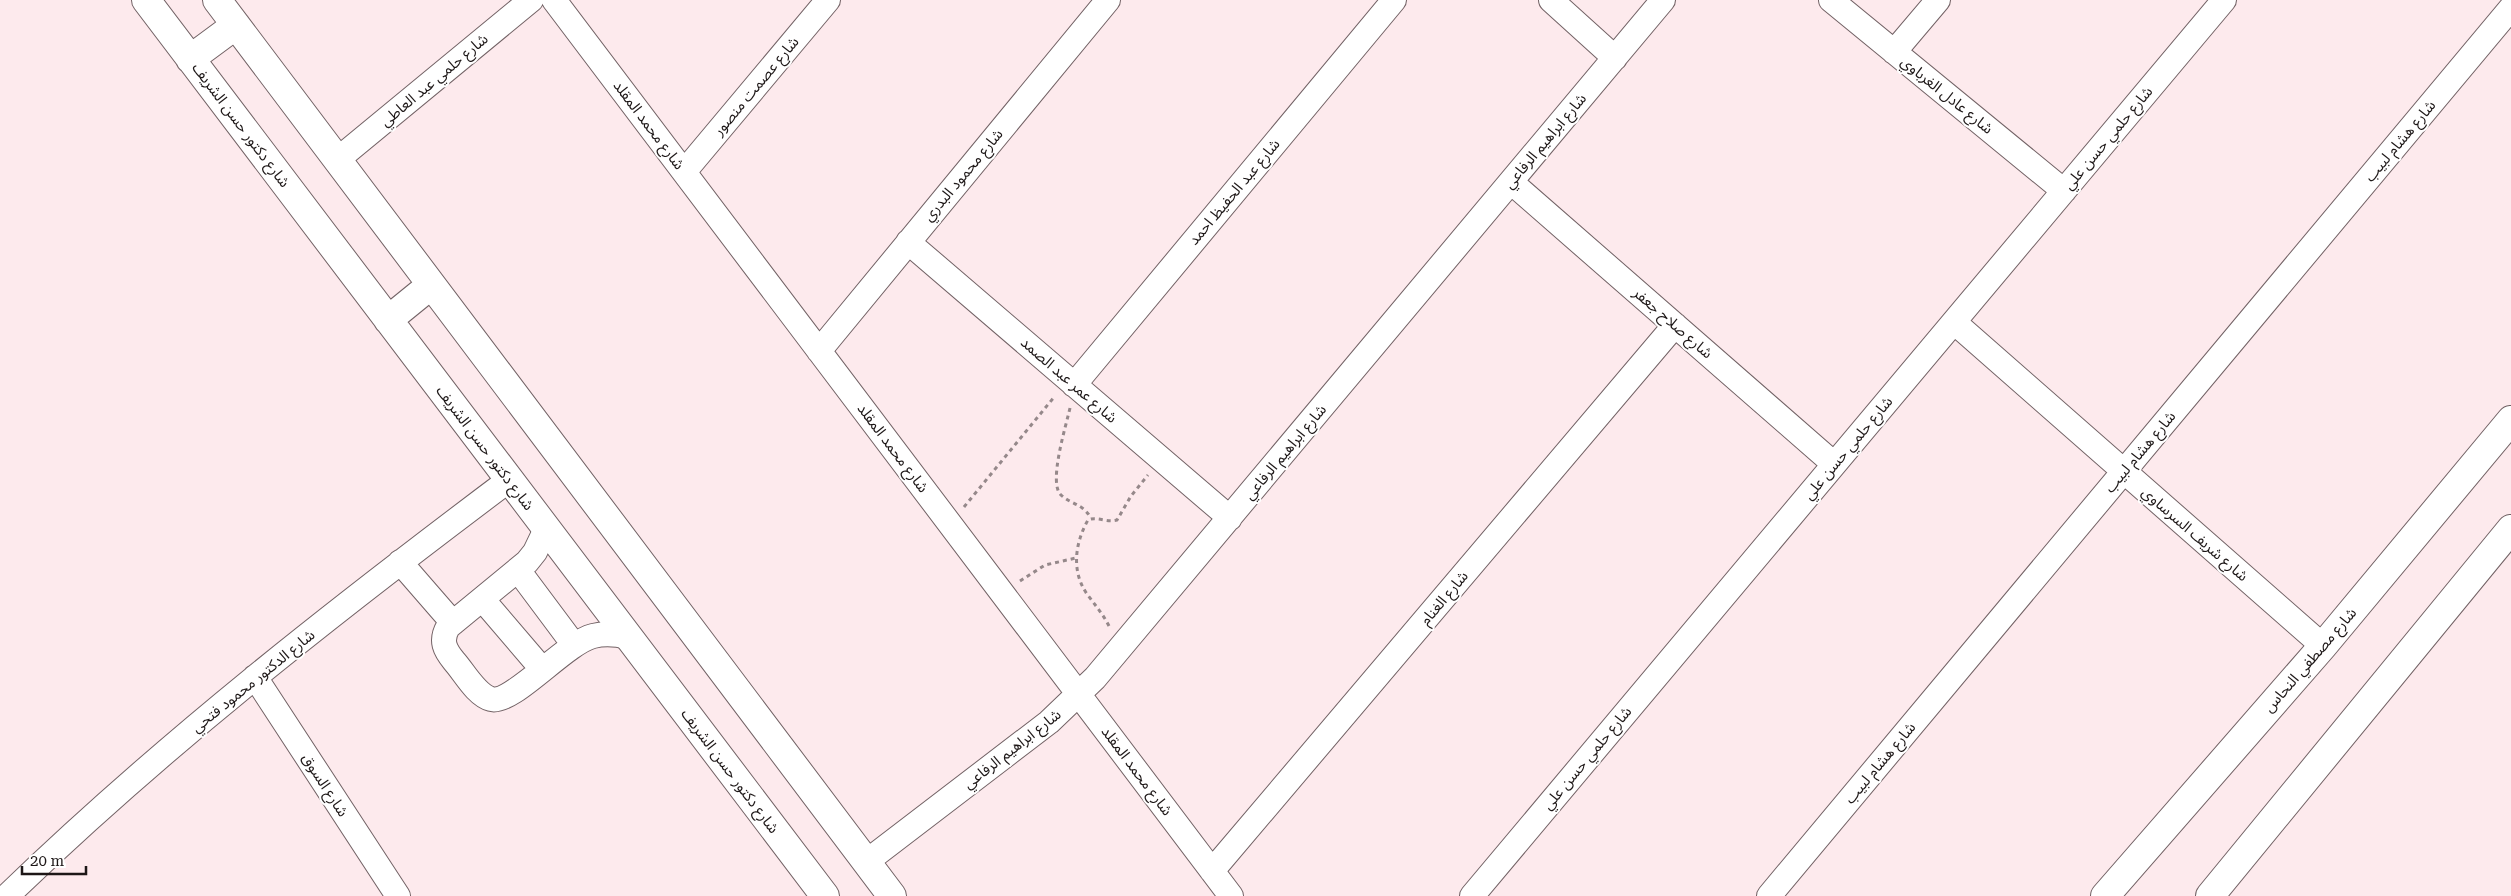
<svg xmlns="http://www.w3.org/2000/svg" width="2511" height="896" font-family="'Roboto Serif','Noto Sans Arabic',serif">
	<rect width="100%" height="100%" fill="#fdeaed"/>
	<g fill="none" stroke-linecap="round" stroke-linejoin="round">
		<g stroke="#726265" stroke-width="26">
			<path id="minor" d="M554,0l677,896
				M1551,0l64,58
				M1831,0l233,191
				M1894,52l44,-52
				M337,160l194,-160
				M684,172l144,-172
				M1511,182l323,282
				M908,242l322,276
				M1954,322l369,324
				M819,351l289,-351
				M1074,385l320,-385
				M546,529l-11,23 -8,10 -79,65c-8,14 -3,23 6,34 10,11 22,34 37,38 21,6 74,-56 102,-63 12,-3 23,-2 35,1
				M400,562l53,61
				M518,570l56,75
				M483,600l59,69
				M255,677l143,219
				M866,862l183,-140 46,-44 568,-678
				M1212,871l463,-546
				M7,896c157,-152 329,-286 502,-416
				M1472,896l752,-896
				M1769,896l742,-888"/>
		</g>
		<g stroke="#726265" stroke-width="30">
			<path id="major" d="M146,0l679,896
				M217,0l675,896
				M190,59l46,-34
				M388,320l43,-35
				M2105,896l218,-250 188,-226
				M2210,896l301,-367"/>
		</g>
		<path stroke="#95888a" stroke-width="3" stroke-dasharray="4 4" stroke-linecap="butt" d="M1070,408c-4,18 -22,75 -9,87 11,10 21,8 30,23
			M964,507l91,-111
			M1020,581l25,-16 31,-7
			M1109,626c-6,-12 -14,-21 -22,-32 -16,-23 -12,-51 1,-74 9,-4 19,3 29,0l14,-24 17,-21"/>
		<use href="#minor" stroke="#fff" stroke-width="24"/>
		<use href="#major" stroke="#fff" stroke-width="28"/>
	</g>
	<g text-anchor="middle" stroke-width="4" stroke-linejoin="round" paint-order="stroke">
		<g font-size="15" fill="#1d1717" stroke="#fff">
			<text transform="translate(434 80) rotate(-40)" y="5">شارع حلمي عبد العاطي</text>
			<text transform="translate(756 86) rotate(-50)" y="5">شارع عصمت منصور</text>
			<text transform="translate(1947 95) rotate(39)" y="5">شارع عادل الغرباوي</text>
			<text transform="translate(241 125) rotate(53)" y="5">شارع دكتور حسن الشريف</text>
			<text transform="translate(649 125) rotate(53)" y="5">شارع محمد المقلد</text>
			<text transform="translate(2108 138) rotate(-50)" y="5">شارع حلمي حسن علي</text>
			<text transform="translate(1545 141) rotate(-50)" y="5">شارع ابراهيم الرفاعي</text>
			<text transform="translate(2400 141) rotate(-50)" y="5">شارع هشام لبيب</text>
			<text transform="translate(963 175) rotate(-50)" y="5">شارع محمود البدري</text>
			<text transform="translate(1234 192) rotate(-50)" y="5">شارع عبد الحفيظ احمد</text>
			<text transform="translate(1673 323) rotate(41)" y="5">شارع صلاح جعفر</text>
			<text transform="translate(1069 380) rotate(41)" y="5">شارع عمر عبد الصمد</text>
			<text transform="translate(485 448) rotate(53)" y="5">شارع دكتور حسن الشريف</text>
			<text transform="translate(893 448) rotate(53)" y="5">شارع محمد المقلد</text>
			<text transform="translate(1848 448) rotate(-50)" y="5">شارع حلمي حسن علي</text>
			<text transform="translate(1285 452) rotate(-50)" y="5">شارع ابراهيم الرفاعي</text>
			<text transform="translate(2140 452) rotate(-50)" y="5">شارع هشام لبيب</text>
			<text transform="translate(2195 534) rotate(41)" y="5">شارع شريف السرساوي</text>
			<text transform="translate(1444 598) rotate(-50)" y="5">شارع الغنام</text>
			<text transform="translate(2310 660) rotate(-49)" y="5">شارع مصطفي النحاس</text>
			<text transform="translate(253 681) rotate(-39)" y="5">شارع الدكتور محمود فتحي</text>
			<text transform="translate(1012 749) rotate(-38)" y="5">شارع ابراهيم الرفاعي</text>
			<text transform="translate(1587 758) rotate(-50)" y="5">شارع حلمي حسن علي</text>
			<text transform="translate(1880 763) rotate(-50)" y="5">شارع هشام لبيب</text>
			<text transform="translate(730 771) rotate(53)" y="5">شارع دكتور حسن الشريف</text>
			<text transform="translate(1137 771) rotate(53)" y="5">شارع محمد المقلد</text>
			<text transform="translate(325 785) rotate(57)" y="5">شارع السوق</text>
		</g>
	</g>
	<path d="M22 866v8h64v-8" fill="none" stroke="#1d1717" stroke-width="2.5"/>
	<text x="30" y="866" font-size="15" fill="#1d1717" stroke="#ffffff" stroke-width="4" paint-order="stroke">20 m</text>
</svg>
